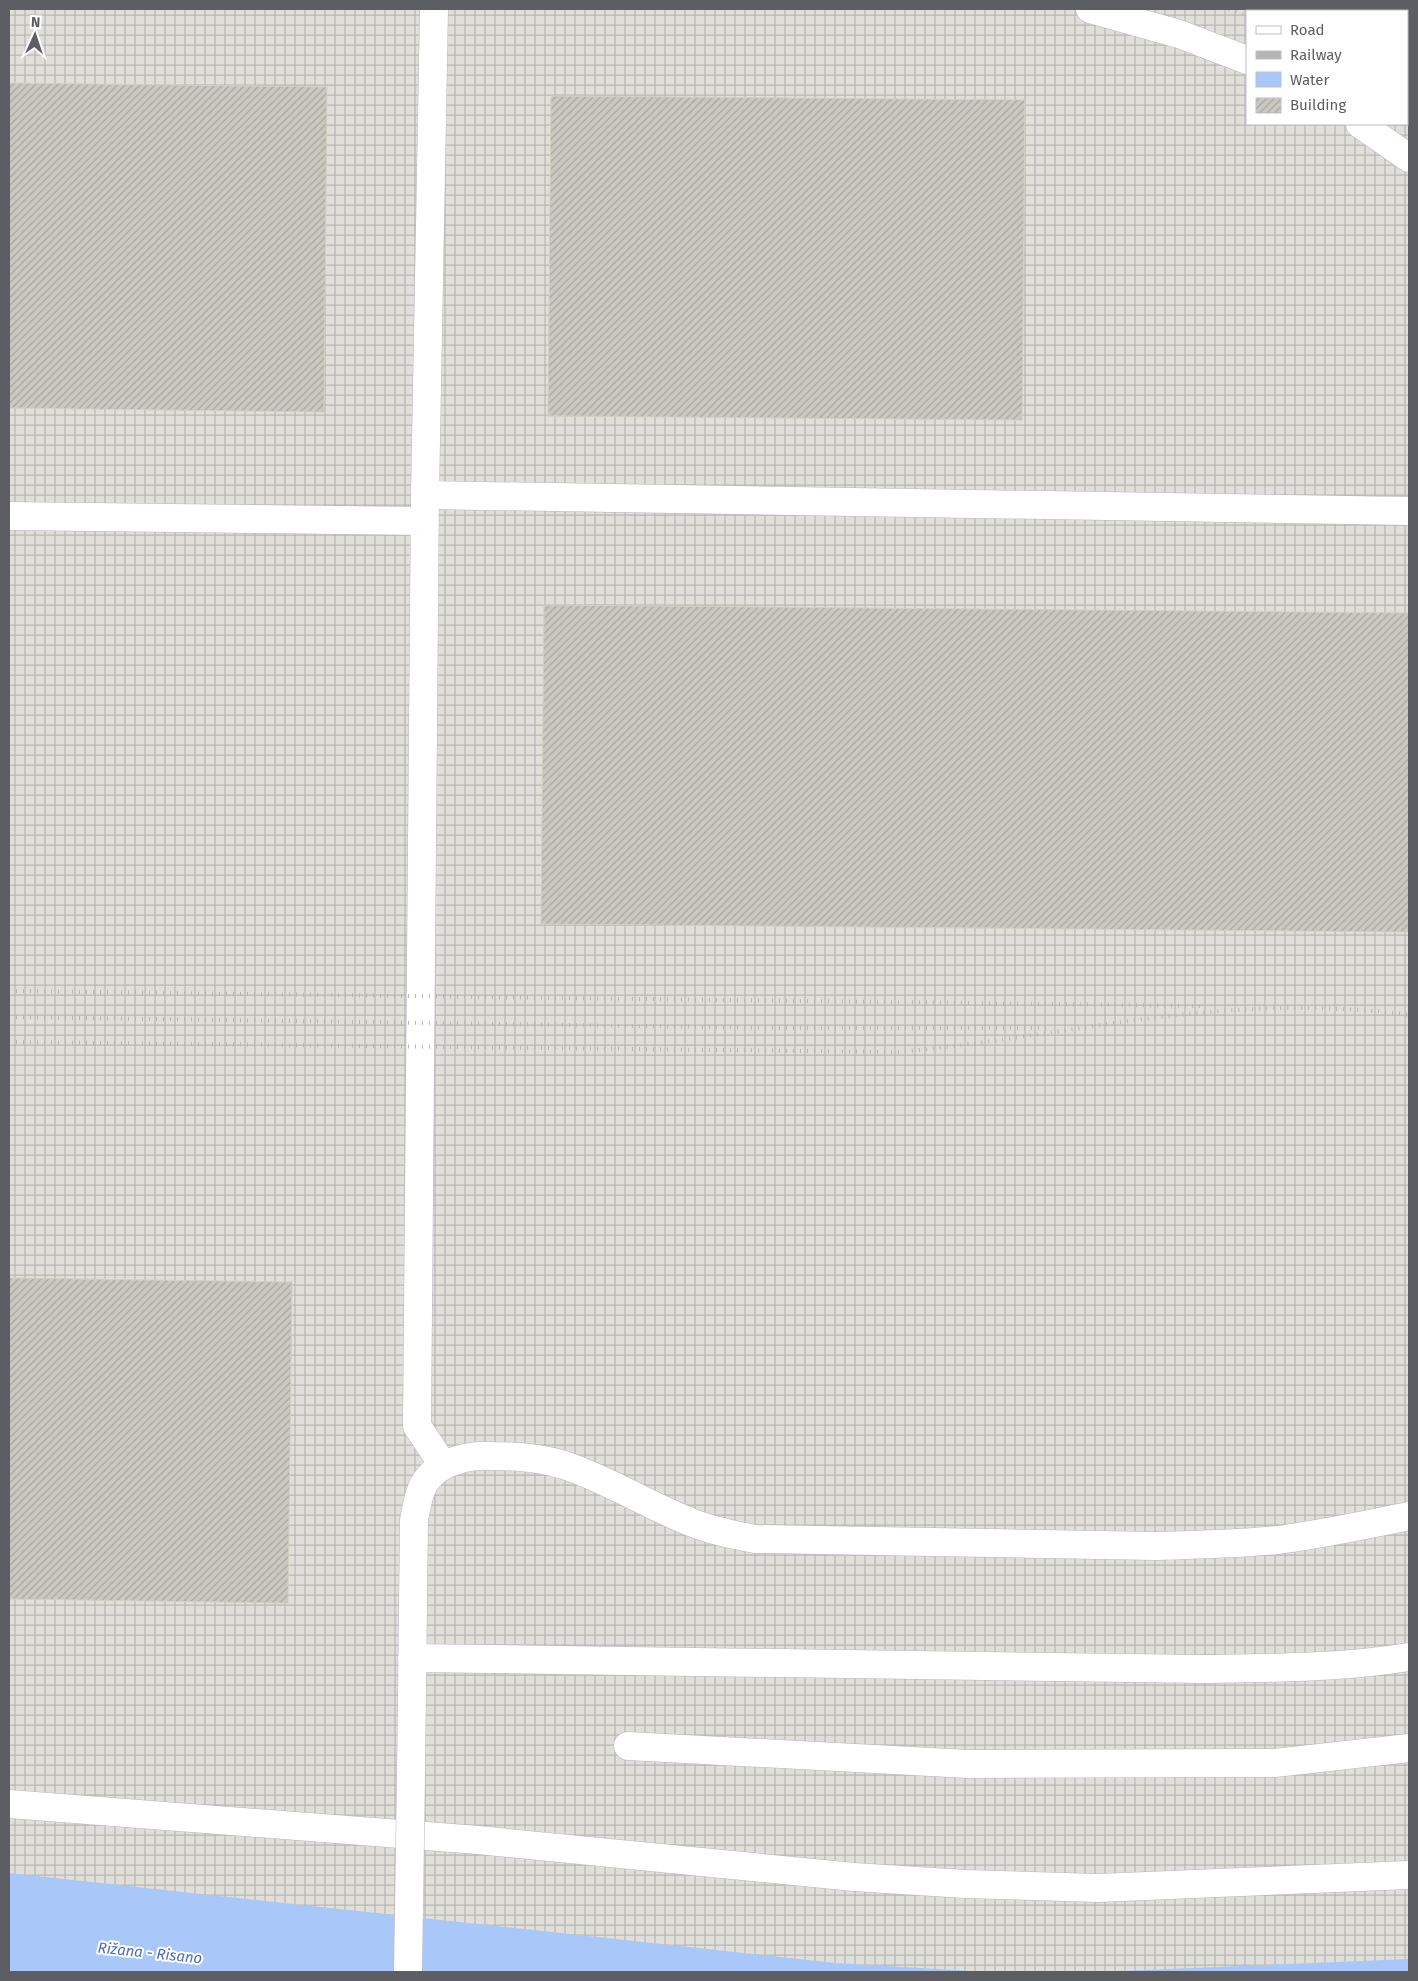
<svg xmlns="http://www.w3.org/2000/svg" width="1418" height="1981" font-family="'Fira Sans',sans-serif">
	<defs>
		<pattern id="industrial-grid" width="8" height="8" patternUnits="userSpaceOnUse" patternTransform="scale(1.25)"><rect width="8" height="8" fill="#e0dfd9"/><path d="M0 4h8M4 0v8" fill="none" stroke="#b9b8b4"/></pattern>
		<pattern id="building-hatch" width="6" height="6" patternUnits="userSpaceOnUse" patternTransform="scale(1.25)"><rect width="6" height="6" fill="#c9c8c1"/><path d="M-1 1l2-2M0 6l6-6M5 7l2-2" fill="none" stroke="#a6a6a0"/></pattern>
	</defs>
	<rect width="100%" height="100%" fill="#eeede4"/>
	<path fill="url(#industrial-grid)" fill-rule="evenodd" d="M9,9h1400v1963h-1400zM1247,11h160v113h-160z"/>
	<path fill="#a9c8f9" d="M9,1873l827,90 152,9h-979z
		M1409,1959v13h-314z"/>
	<path fill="url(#building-hatch)" stroke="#d2d0c3" d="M9,83l318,4 -3,325 -315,-4z
		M551,96l474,4 -3,320 -474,-4z
		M544,605l865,8v319l-868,-8z
		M9,1278l283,4 -4,321 -279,-4z"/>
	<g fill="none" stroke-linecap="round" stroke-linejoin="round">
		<g stroke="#b7b8bd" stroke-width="29">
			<path id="minor" d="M434,9l-9,486 -8,931 26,39
				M1090,9l89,25 68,26
				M1360,9l3,2
				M1407,45l2,2
				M1360,124l49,34
				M425,495l984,16
				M9,516l416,5
				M412,1658l792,11c69,-1 137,-1 205,-12
				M628,1746l340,18 307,-1 134,-15
				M411,1776l3,-256c3,-15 5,-32 15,-43 15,-17 42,-22 63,-21 24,0 49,2 72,9 45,15 85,41 129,58 20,8 41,12 62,16l401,7c40,-1 81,-2 122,-6 44,-6 88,-15 131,-24
				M9,1804l469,36 376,37 111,7 133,4 311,-13"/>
		</g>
		<use href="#minor" stroke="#fff" stroke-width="28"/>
		<path stroke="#b5b5b6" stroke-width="4" stroke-dasharray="1 6" stroke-linecap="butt" d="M1229,9l18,7
			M1256,9l4,2
			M1295,9l3,2
			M1407,93l2,2
			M1407,102l2,2
			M9,991l1192,15
			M9,1017l768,11h270
			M9,1042l888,10c140,-12 277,-47 418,-44 31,1 63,2 94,7"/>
		<g stroke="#b7b8bd" stroke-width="29" stroke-linecap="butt">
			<path id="minor-bridge" d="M408,1972l3,-196"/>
		</g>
		<use href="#minor-bridge" stroke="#fff" stroke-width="28"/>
	</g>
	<g text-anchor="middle" stroke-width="4" stroke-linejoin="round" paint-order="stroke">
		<g font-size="15" font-style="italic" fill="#4d6fbb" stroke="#fff">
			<text transform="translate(150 1953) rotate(6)" y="5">Rižana - Risano</text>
		</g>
	</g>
	<rect width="1418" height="1981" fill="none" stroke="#5c5e64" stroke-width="20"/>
	<rect x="1246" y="10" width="162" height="115" fill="#ffffff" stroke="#bebfc1"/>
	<rect x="1256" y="26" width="25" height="8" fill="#ffffff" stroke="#bebfc1"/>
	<text x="1290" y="35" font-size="15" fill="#5c5e64">Road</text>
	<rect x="1256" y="51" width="25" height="8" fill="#b5b5b6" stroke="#bebfc1"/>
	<text x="1290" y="60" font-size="15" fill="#5c5e64">Railway</text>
	<rect x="1256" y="72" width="25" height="15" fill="#a9c8f9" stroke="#bebfc1"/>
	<text x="1290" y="85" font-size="15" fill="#5c5e64">Water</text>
	<rect x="1256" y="98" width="25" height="15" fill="url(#building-hatch)" stroke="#bebfc1"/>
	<text x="1290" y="110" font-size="15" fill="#5c5e64">Building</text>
	<g transform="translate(35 35) rotate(3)" stroke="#ffffff" stroke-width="4" paint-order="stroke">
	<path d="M0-4L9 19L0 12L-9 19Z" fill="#5c5e64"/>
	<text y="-8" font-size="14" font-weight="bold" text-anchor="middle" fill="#5c5e64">N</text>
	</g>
</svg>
